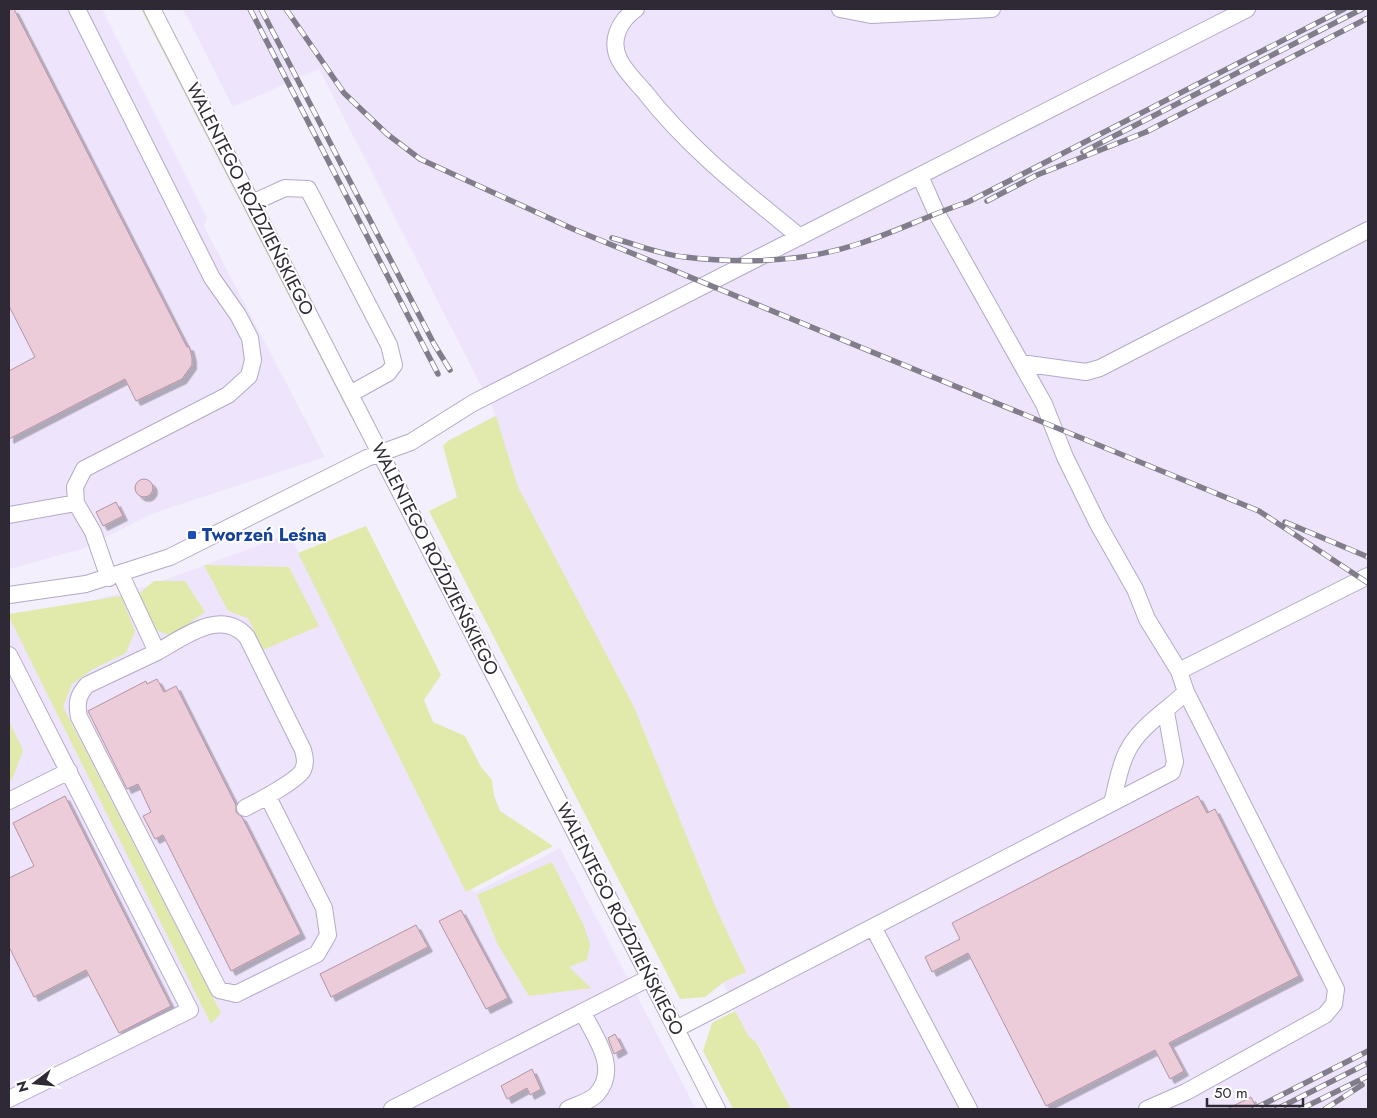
<svg xmlns="http://www.w3.org/2000/svg" width="1377" height="1118" font-family="Jost,sans-serif">
	<defs>
		<filter id="shadow"><feDropShadow dx="4.5" dy="4.5" stdDeviation="0" flood-color="#0004"/></filter>
	</defs>
	<rect width="100%" height="100%" fill="#f4effc"/>
	<path fill="#eee5fc" d="M9,9h93l105,209 -3,8 121,231 -171,56 -72,36 -73,20z
		M183,9h1185v1100h-577l-34,-67 -8,-4 -14,-27 -16,-39 -271,-531 48,-26 -177,-346 -86,38z
		M289,534l185,359 86,-45 136,261h-687v-494l36,-2 103,-27z"/>
	<path fill="#e1e9ab" d="M141,9h3l209,407 -2,1z
		M496,416l22,71 116,220 81,199 31,66 -22,10 -19,15 -25,2 -251,-488 28,-14 -14,-51 5,-5z
		M366,526l75,149 -17,25 9,22 32,14 16,31 11,13 2,16 6,15 53,35 -87,46 -168,-339z
		M204,565l85,2 30,59 -56,24 -15,-32 -20,-7z
		M154,581h31l20,31 -34,24 -15,-6 -17,-36z
		M121,596l14,35 -9,22 -33,16 -21,15 -9,23 158,306 -10,11 -202,-407v-3z
		M9,721l14,29 -11,30 -3,1z
		M552,862l32,64 6,18 -3,16 -18,7 22,21 -62,8 -31,-51 -21,-50z
		M735,1011l14,26 7,5 35,67h-58l-30,-58 9,-28z"/>
	<path fill="#edccda" stroke="#b393a0" filter="url(#shadow)" d="M9,9h5l173,338 2,-1 3,11v8l-10,14 -46,22 -11,-22 -116,60v-68l26,-14 -26,-51z
		M135 488a9 9 0 1 1 18 0a9 9 0 1 1-18 0Z
		M116,502l7,14 -20,10 -7,-14z
		M157,679l7,13 12,-6 60,119v7l6,5 59,117 -70,37 -68,-136 -8,4 -12,-23 8,-4 -13,-28 -11,5 -39,-78 58,-30 1,3z
		M65,796l106,210 -52,27 -33,-63 -52,27 -25,-50v-69l25,-12 -21,-43z
		M1198,796l9,17 8,-4 84,167 -130,67 15,28 -14,8 -15,-29 -109,56 -78,-153 -36,19 -7,-15 35,-18 -8,-16z
		M461,910l47,88 -22,11 -47,-88z
		M416,925l12,22 -97,50 -11,-23z
		M615,1034l8,15 -9,5 -6,-16z
		M532,1069l9,20 -11,6 -3,-7 -20,11 -6,-13z
		M1251,1097l6,12h-30z"/>
	<g fill="none" stroke-linecap="round" stroke-linejoin="round">
		<g stroke="#b4a9c6" stroke-width="18">
			<path id="minor" d="M77,9l135,269 26,37 12,23 3,22 -4,16 -21,19 -144,74 -9,18 1,16 17,29 16,46
				M152,9l565,1100
				M636,9c-17,12 -27,32 -16,52 6,11 16,21 24,30 44,57 101,101 156,146
				M840,9l31,6 121,-6
				M920,176l16,36 108,192 21,53 33,67 37,65 12,30 32,52 7,21 150,297 -2,15 -9,11 -139,77 -39,17
				M252,203l33,-15 23,1 81,156 5,20 -6,8 -38,21
				M1021,363l65,9 14,-4 268,-138
				M9,515l67,-12
				M121,575l36,77 -70,33c-9,10 -11,18 -8,32l140,273 17,4 81,-40 11,-19 -4,-27 -56,-111
				M9,595l77,-11 84,-27 197,-99 44,-16 62,-39 774,-394
				M157,652c26,-14 64,-45 90,-15l56,113c2,8 3,13 0,20 -6,11 -46,32 -58,38
				M9,655l181,355 -181,89
				M1179,671l189,-95
				M9,801l60,-30
				M1112,803c5,-18 7,-37 16,-53 12,-24 40,-40 58,-58
				M873,927l96,182
				M676,1029l496,-257 3,-10 -9,-50
				M392,1109l257,-131
				M568,1109c9,-4 22,-8 28,-14 24,-26 0,-56 -13,-82"/>
		</g>
		<use href="#minor" stroke="#fff" stroke-width="16"/>
		<g stroke="#827d8a" stroke-width="5.5">
			<path id="rail" d="M250,9l188,365
				M261,9l173,335 16,26
				M286,9l58,84 43,41 33,25 153,70 686,282 109,72
				M1083,152l279,-143
				M987,201l50,-26 109,-43 222,-114
				M612,238c24,6 49,17 73,19 58,7 118,5 173,-13 38,-12 73,-30 110,-42l376,-193
				M1285,522l83,35
				M1254,1109l114,-58
				M1277,1109l91,-46
				M1301,1109l67,-33
				M1325,1109l37,-24"/>
		</g>
		<use href="#rail" stroke="#fff" stroke-width="4" stroke-dasharray="11" stroke-linecap="butt"/>
	</g>
	<rect fill="#1a4fb4" stroke="#fff" stroke-width="2" x="187" y="530" width="10" height="10" rx="2.5"/>
	<g text-anchor="middle" stroke-width="4" stroke-linejoin="round" paint-order="stroke">
		<g font-size="18" fill="#2e2935" stroke="#fff">
			<text transform="translate(250 199) rotate(63)" y="6">WALENTEGO ROŹDZIEŃSKIEGO</text>
			<text transform="translate(435 559) rotate(63)" y="6">WALENTEGO ROŹDZIEŃSKIEGO</text>
			<text transform="translate(620 919) rotate(63)" y="6">WALENTEGO ROŹDZIEŃSKIEGO</text>
		</g>
		<g font-size="18" font-weight="bold" fill="#164399" stroke="#fff" text-anchor="start">
			<text x="202" y="541">Tworzeń Leśna</text>
		</g>
	</g>
	<rect width="1377" height="1118" fill="none" stroke="#2e2935" stroke-width="20"/>
	<g transform="translate(35 1083) rotate(254)" stroke="#ffffff" stroke-width="4" paint-order="stroke">
	<path d="M0-4L9 19L0 12L-9 19Z" fill="#2e2935"/>
	<text y="-8" font-size="14" font-weight="bold" text-anchor="middle" fill="#2e2935">N</text>
	</g>
	<path d="M1207 1098v8h96v-8" fill="none" stroke="#2e2935" stroke-width="2.5"/>
	<text x="1214" y="1098" font-size="15" fill="#2e2935" stroke="#ffffff" stroke-width="4" paint-order="stroke">50 m</text>
</svg>
